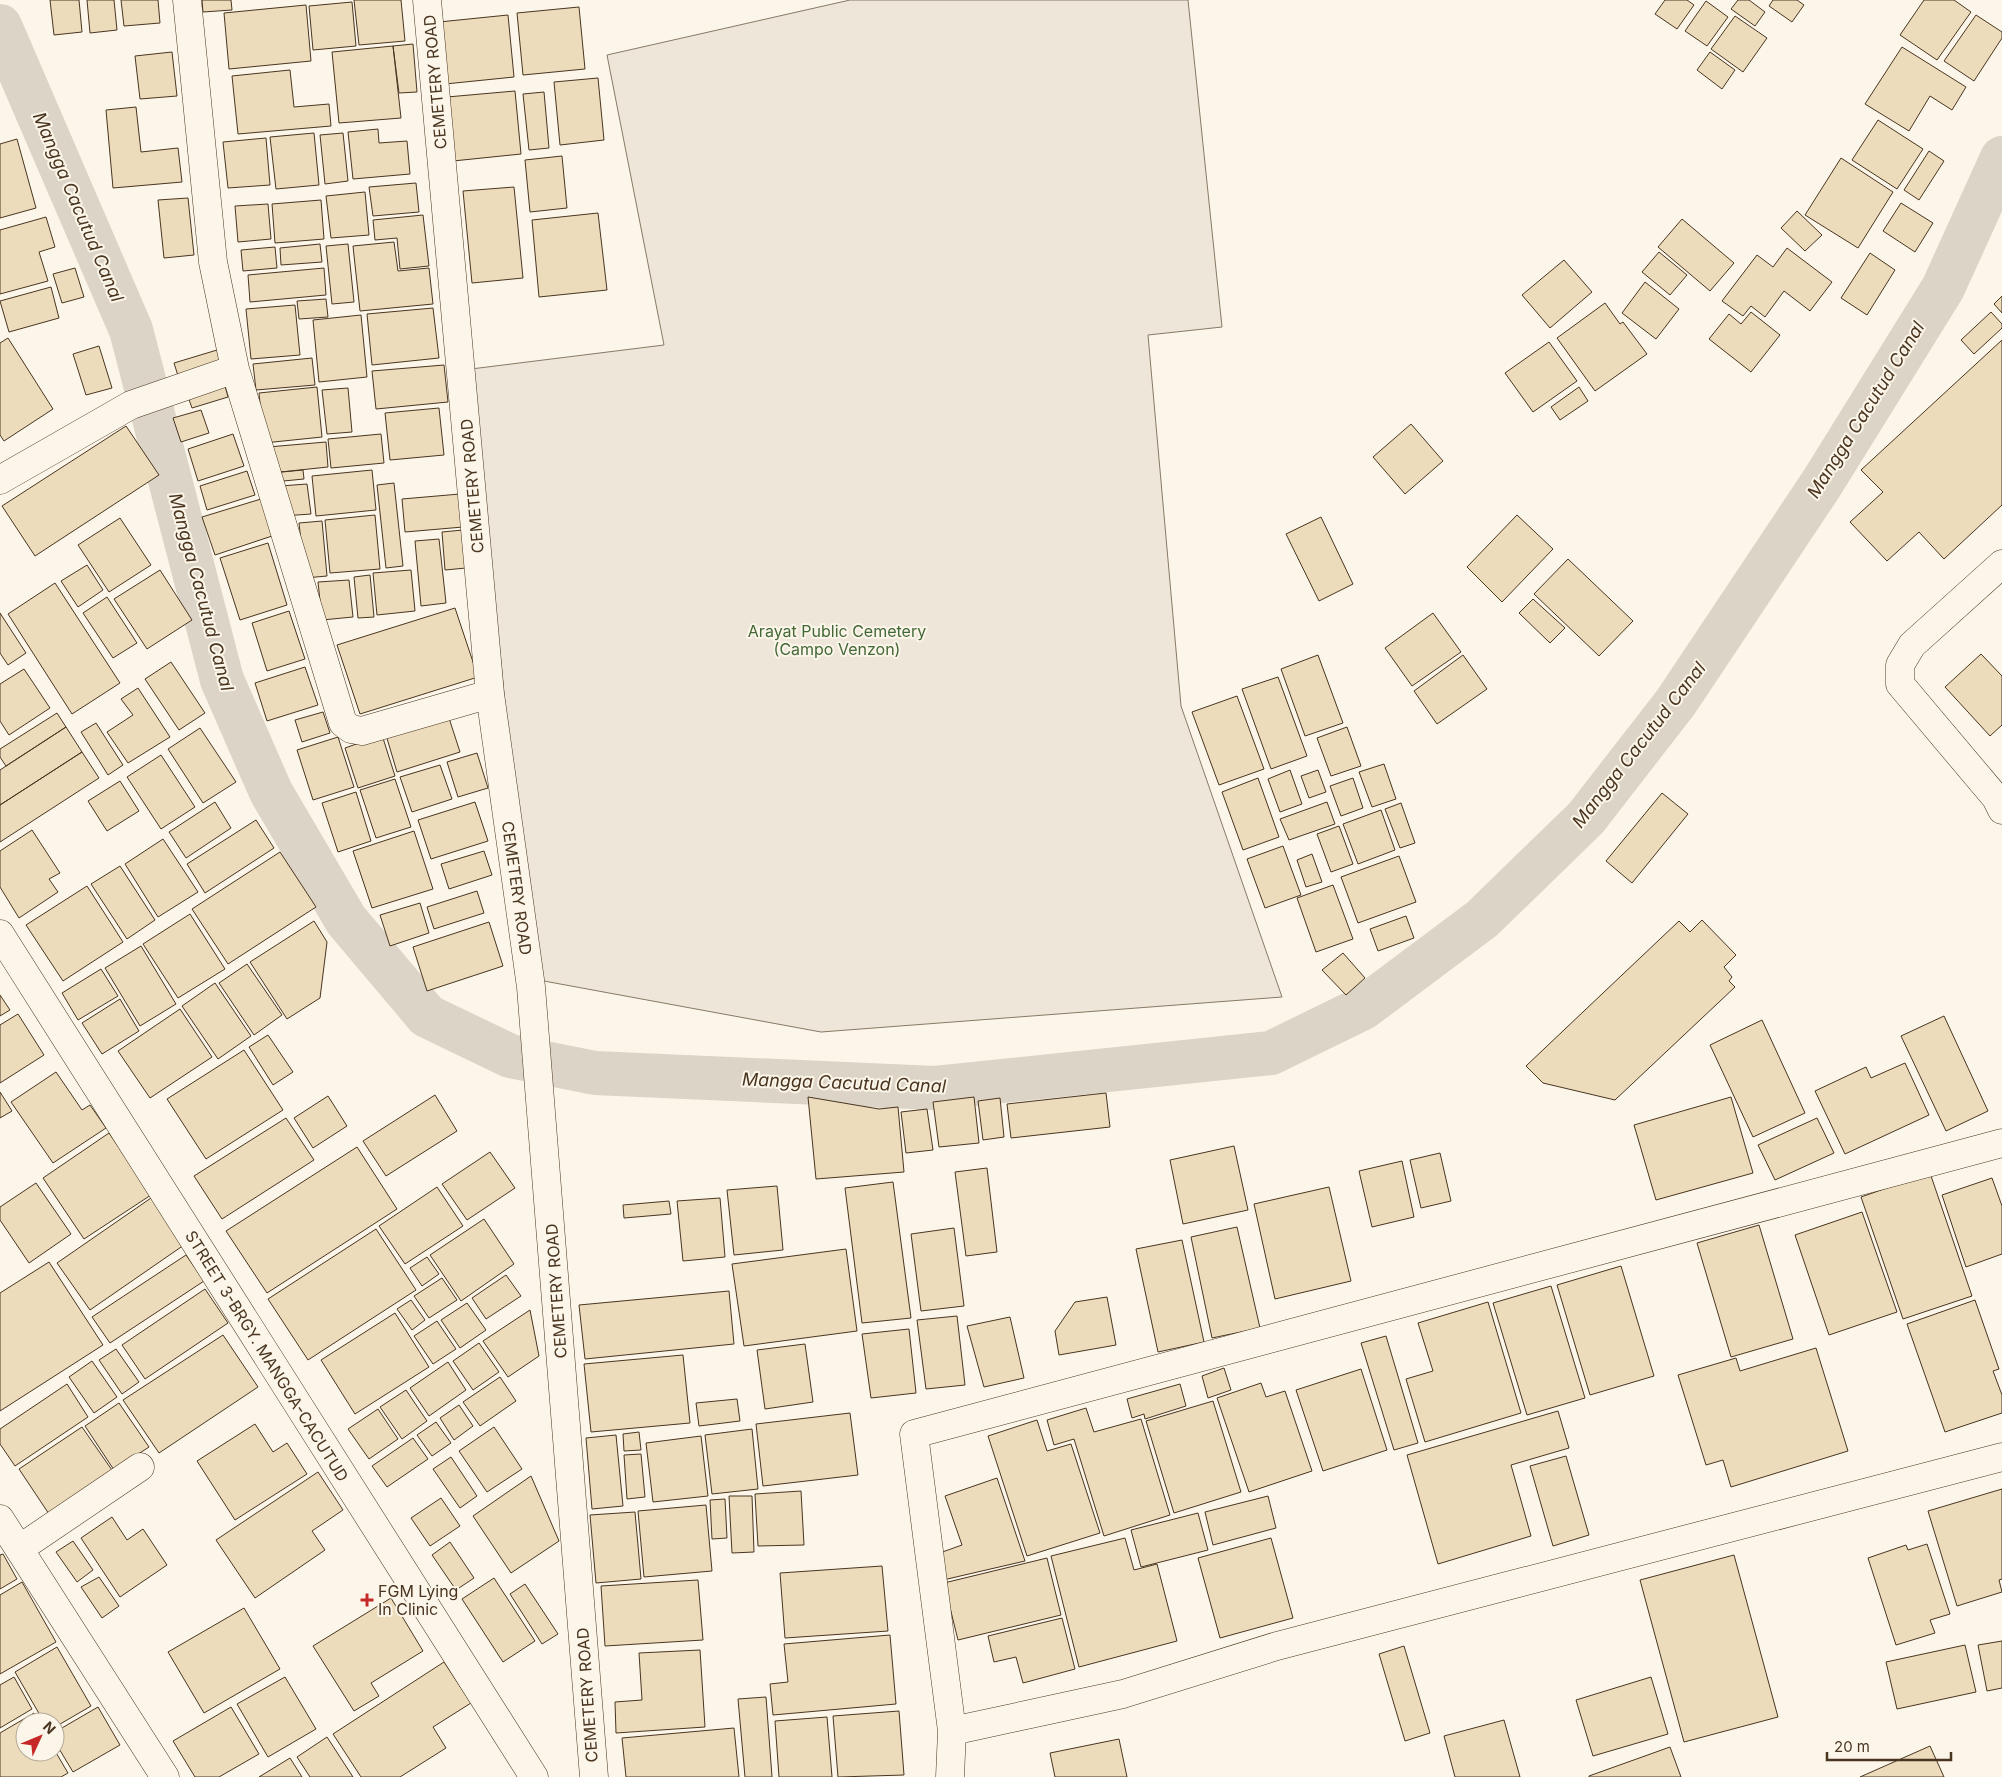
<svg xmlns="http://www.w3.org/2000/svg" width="2002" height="1777" font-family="Inter,sans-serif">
	<rect width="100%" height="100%" fill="#fbf6e9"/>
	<path fill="#ede6d9" stroke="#887966" d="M850,0h338l34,327 -74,8 33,371 101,291 -461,35 -288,-53 -62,-610 193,-24 -57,-290z"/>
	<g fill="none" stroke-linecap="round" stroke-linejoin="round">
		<path stroke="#dcd4c6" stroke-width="44" d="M0,26l131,304 91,350 49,112 75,128 81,96 83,40 85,17 340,15 336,-35 92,-45 119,-89 104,-101 90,-116 146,-219 121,-195 59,-130"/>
	</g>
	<path fill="#ecdcbc" stroke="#4a3520" d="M50,0h29l3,32 -28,3z
		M87,0h27l3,30 -27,3z
		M121,0h37l2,23 -36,3z
		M202,0h29l1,10 -29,2z
		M354,0h47l4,41 -46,4z
		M1665,0h22l7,5 -17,24 -22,-15z
		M1738,0h11l16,12 -10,14 -24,-17z
		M1773,0h24l7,5 -12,17 -23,-16z
		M1924,0h30l17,12 -34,48 -37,-25z
		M1706,1l22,16 -21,29 -22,-15z
		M352,2l4,44 -43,4 -4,-44z
		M306,5l5,56 -82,8 -5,-56z
		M579,7l6,62 -62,6 -6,-62z
		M508,15l6,62 -69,7 -6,-62z
		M1976,15l26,17v6l-28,43 -30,-20z
		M1735,16l32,22 -24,34 -32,-23z
		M413,44l4,48 -18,1 -6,-47z
		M393,46l8,72 -62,5 -7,-71z
		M1902,47l64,40 -14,23 -22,-14 -21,35 -44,-27z
		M172,52l5,44 -37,3 -5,-43z
		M1710,52l25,18 -13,19 -25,-19z
		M290,70l4,37 35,-3 2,22 -93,8 -6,-58z
		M598,78l6,62 -44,5 -6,-63z
		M515,91l6,63 -68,7 -6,-64z
		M544,92l5,56 -20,2 -6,-56z
		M136,107l5,45 37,-4 4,34 -69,6 -7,-78z
		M1878,120l45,29 -26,40 -45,-29z
		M378,129l1,14 28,-2 3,33 -57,5 -5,-47z
		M314,133l5,52 -43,4 -6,-52z
		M343,133l5,48 -23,3 -5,-49z
		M266,138l4,47 -42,3 -5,-46z
		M17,139l19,69 -36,10v-74z
		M1929,151l15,10 -25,39 -15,-10z
		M562,156l5,52 -37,4 -5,-52z
		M1841,158l52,34 -35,56 -53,-33z
		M416,183l3,29 -46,4 -4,-29z
		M514,187l9,91 -51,5 -9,-92z
		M365,192l4,43 -38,3 -5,-42z
		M188,198l6,57 -30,3 -6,-58z
		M321,200l3,39 -49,4 -3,-39z
		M1901,203l32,20 -18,29 -32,-21z
		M268,204l3,35 -33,3 -3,-36z
		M1797,211l25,24 -17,16 -24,-23z
		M598,213l9,77 -68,7 -7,-77z
		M423,215l6,51 -29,3 -3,-31 -22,2 -2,-20z
		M46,217l9,30 -16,5 9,29 -48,13v-64z
		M1682,219l52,44 -24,28 -52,-44z
		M394,242l4,29 31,-3 4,36 -73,7 -7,-65z
		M320,244l2,18 -41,3 -1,-17z
		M348,244l6,58 -22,2 -6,-58z
		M275,247l2,21 -34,3 -2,-21z
		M1787,248l45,34 -22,29 -26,-20 -19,26 -14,-11 -8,10 -21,-15 35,-46 16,12z
		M1659,252l28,23 -17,20 -28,-23z
		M1870,253l25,17 -28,45 -26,-17z
		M1564,260l28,32 -42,36 -28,-33z
		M75,268l9,29 -22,6 -9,-29z
		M324,268l2,27 -76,7 -2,-27z
		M1645,282l34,27 -23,30 -34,-26z
		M51,287l8,31 -50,14 -9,-31z
		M2002,296v17l-8,-9z
		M326,299l2,18 -29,2 -2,-18z
		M1605,303l15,21 3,-2 24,32 -52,37 -38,-53z
		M295,305l5,50 -49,4 -5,-50z
		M433,308l6,50 -67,7 -5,-51z
		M1751,312l29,23 -29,37 -42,-33 20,-25 12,10z
		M1991,312l11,12v4l-28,26 -13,-14z
		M361,315l6,62 -48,5 -6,-62z
		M8,338l45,71 -49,32 -4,-6v-92z
		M2002,340v165l-58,54 -25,-27 -32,29 -37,-39 33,-30 -22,-22z
		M1549,342l28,39 -44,31 -28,-39z
		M99,346l13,42 -26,7 -13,-41z
		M217,350l5,16 -43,13 -5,-16z
		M312,358l3,27 -59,5 -3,-26z
		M444,365l4,37 -72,7 -4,-38z
		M223,379l5,18 -36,11 -6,-17z
		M317,387l5,50 -58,6 -5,-50z
		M1579,387l9,14 -28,19 -9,-13z
		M348,388l4,44 -25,2 -5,-44z
		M439,408l5,47 -54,5 -5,-47z
		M201,410l8,23 -28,9 -8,-24z
		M1411,424l32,37 -38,33 -32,-37z
		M126,426l33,49 -124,81 -33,-50z
		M233,434l11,32 -46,15 -10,-32z
		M381,434l3,29 -53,5 -3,-29z
		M326,442l2,25 -57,6 -3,-26z
		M303,470l1,9 -31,3 -2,-9z
		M372,470l4,40 -60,6 -4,-40z
		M247,471l8,24 -48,15 -7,-24z
		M394,483l9,83 -17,2 -9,-83z
		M307,484l4,30 -28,2 -3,-30z
		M460,494l3,33 -58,5 -3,-33z
		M261,499l11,37 -57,19 -13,-38z
		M375,515l5,54 -50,4 -5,-53z
		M1517,515l36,34 -51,53 -35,-35z
		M1321,517l32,67 -34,17 -33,-67z
		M120,518l31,47 -42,27 -31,-47z
		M322,521l5,55 -22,2 -6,-55z
		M463,530l3,38 -21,2 -3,-38z
		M439,539l7,64 -25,3 -6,-65z
		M268,543l19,62 -47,15 -20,-62z
		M1568,559l65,62 -34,35 -65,-62z
		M87,565l16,25 -25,17 -17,-26z
		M160,570l32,50 -45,29 -33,-50z
		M411,570l4,41 -38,4 -4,-42z
		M370,575l4,42 -16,1 -4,-41z
		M349,580l4,37 -31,3 -4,-38z
		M55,583l65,100 -48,31 -64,-100z
		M107,597l30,46 -24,15 -30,-45z
		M1533,599l32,29 -15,15 -31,-30z
		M455,608l23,69 -118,37 -23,-69z
		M289,611l16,48 -38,12 -15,-48z
		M0,613l26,40 -18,12 -8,-12z
		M1433,613l28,39 -49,34 -27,-38z
		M1981,654l21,22v49l-12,11 -45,-49z
		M1318,655l25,68 -38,13 -24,-67z
		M1463,655l24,34 -50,35 -23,-33z
		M171,662l34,51 -26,17 -34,-51z
		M305,667l13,38 -51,16 -12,-38z
		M24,669l26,39 -41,27 -9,-14v-37z
		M1278,677l29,79 -36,13 -29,-80z
		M138,688l32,49 -42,26 -21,-31 26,-17 -12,-16z
		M1237,696l27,73 -45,16 -27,-73z
		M323,712l7,21 -28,9 -7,-22z
		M57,713l9,14 -60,39 -6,-9v-8z
		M448,715l12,37 -63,20 -11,-37z
		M96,723l27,42 -15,10 -27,-43z
		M66,727l16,25 -82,53v-35z
		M1347,727l14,39 -30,10 -14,-38z
		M200,728l36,54 -33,21 -35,-54z
		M382,735l13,41 -37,12 -13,-40z
		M338,737l16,50 -41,13 -16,-50z
		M82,752l17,26 -99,64v-37z
		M477,753l11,35 -30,9 -11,-35z
		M161,755l34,52 -34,22 -34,-52z
		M1384,764l12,35 -24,8 -13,-35z
		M440,765l12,34 -40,13 -12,-35z
		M1290,770l12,34 -22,8 -12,-33z
		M1318,770l8,22 -17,6 -8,-22z
		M1258,778l21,59 -36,13 -21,-58z
		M1353,778l10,30 -22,8 -11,-30z
		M395,779l16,48 -35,11 -16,-48z
		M120,781l19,30 -32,20 -19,-30z
		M356,792l15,49 -33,11 -16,-49z
		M1662,793l26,21 -56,69 -26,-22z
		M215,802l16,26 -45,30 -17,-26z
		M475,802l13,39 -57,18 -13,-39z
		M1327,802l8,22 -46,16 -9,-21z
		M1401,803l14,40 -15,5 -15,-39z
		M1381,810l14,40 -37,14 -15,-40z
		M256,820l18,28 -69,45 -18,-29z
		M1339,826l14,38 -22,8 -14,-38z
		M32,830l28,43 -11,6 9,13 -39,26 -19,-31v-36z
		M414,831l19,58 -61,19 -19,-57z
		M163,839l35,53 -40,25 -33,-53z
		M1283,846l18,49 -36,13 -18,-49z
		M484,851l8,24 -43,14 -8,-25z
		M280,852l36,55 -88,57 -36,-55z
		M1312,854l10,28 -16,5 -9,-27z
		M1399,856l17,46 -58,21 -17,-46z
		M120,866l35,54 -28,19 -36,-55z
		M1333,885l20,54 -37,13 -19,-54z
		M87,886l36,56 -60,39 -37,-56z
		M477,891l7,22 -50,16 -7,-22z
		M420,903l9,30 -39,13 -10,-31z
		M190,914l35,55 -47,29 -35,-54z
		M1406,916l8,22 -36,13 -8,-22z
		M1702,920l34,35 -12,12 8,10 -3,4 6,6 -120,113 -72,-17 -17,-17 153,-145 11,11z
		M314,921l13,21 -7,56 -33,21 -37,-57z
		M489,922l14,44 -76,25 -14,-44z
		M141,946l35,58 -36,22 -35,-58z
		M1343,953l22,25 -19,17 -24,-25z
		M247,964l35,51 -28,20 -35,-52z
		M101,969l17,27 -40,24 -16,-27z
		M215,983l36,53 -33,23 -36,-53z
		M0,995l10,15 -10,6z
		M120,999l19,32 -37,23 -20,-31z
		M180,1009l32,48 -62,41 -32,-47z
		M18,1014l26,41 -44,28v-58z
		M1944,1016l44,95 -42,20 -45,-95z
		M1762,1020l43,93 -52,24 -43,-92z
		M268,1035l25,37 -20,13 -24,-38z
		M244,1050l39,60 -77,49 -39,-60z
		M1905,1063l24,52 -84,39 -30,-63 51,-24 5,11z
		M56,1072l26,38 8,-5 16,23 -53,35 -42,-61z
		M0,1092l12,19 -12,7z
		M1106,1093l4,34 -99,11 -4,-34z
		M435,1095l22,36 -71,45 -23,-35z
		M328,1096l19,30 -34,22 -19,-30z
		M808,1097l71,12 19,-2 6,65 -88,7z
		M974,1097l5,46 -40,4 -6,-45z
		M1731,1097l22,76 -97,27 -22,-75z
		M1000,1098l4,39 -21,3 -5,-39z
		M927,1109l6,41 -27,3 -5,-41z
		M286,1118l28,42 -92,59 -28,-43z
		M1817,1118l17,35 -59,27 -17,-35z
		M109,1133l42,62 -67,44 -41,-61z
		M1234,1146l14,64 -65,14 -13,-64z
		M357,1147l40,62 -130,84 -41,-62z
		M490,1152l25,36 -48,32 -25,-36z
		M1440,1153l11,48 -30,7 -11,-48z
		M1402,1161l12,56 -42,10 -13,-56z
		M987,1168l10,84 -31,4 -11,-84z
		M1930,1173l42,123 -69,23 -42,-122z
		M1992,1178l10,28v48l-36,13 -24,-72z
		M893,1182l18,136 -49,5 -17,-135z
		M36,1183l35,51 -42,29 -29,-43v-13z
		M777,1186l6,64 -49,5 -7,-65z
		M437,1187l26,39 -58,38 -26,-38z
		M1329,1187l22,94 -76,18 -21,-95z
		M151,1198l33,47 -94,65 -33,-47z
		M720,1198l5,59 -42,4 -6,-60z
		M669,1201l2,13 -47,4 -1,-13z
		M1862,1212l35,100 -68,23 -34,-100z
		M484,1219l30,45 -53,37 -31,-46z
		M1759,1225l34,114 -62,18 -34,-114z
		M1237,1227l23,101 -48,10 -21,-101z
		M954,1228l10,78 -43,5 -10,-77z
		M376,1229l40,61 -108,70 -40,-61z
		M1182,1240l22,102 -46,10 -22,-103z
		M846,1249l11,82 -113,15 -12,-82z
		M186,1255l18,26 -94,62 -18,-26z
		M427,1257l12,17 -17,12 -12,-18z
		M49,1262l54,83 -103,66v-118z
		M1621,1266l33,110 -64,19 -33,-110z
		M506,1275l15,21 -35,23 -14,-21z
		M442,1278l15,22 -28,18 -15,-22z
		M1551,1286l34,112 -58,17 -34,-112z
		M205,1289l23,34 -83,56 -23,-34z
		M729,1291l5,53 -149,15 -6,-54z
		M1107,1297l9,48 -57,10 -4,-24 20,-29z
		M411,1300l14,20 -13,10 -15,-21z
		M1975,1300l24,69 -6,2 9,24v18l-57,19 -38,-108z
		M1488,1302l33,111 -96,29 -19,-63 27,-8 -15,-48z
		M467,1303l19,27 -26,18 -19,-28z
		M530,1310l9,46 -31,21 -25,-36z
		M395,1313l34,54 -74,47 -34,-54z
		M957,1316l8,69 -39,4 -9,-69z
		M1010,1317l14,61 -40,9 -17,-61z
		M437,1321l19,28 -23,15 -19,-28z
		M909,1329l7,64 -45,5 -9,-64z
		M223,1335l35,52 -99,66 -36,-53z
		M1386,1336l32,107 -24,7 -33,-107z
		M479,1343l20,29 -26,18 -20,-29z
		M805,1344l8,58 -48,7 -8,-59z
		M1816,1348l32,103 -117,36 -8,-27 -17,5 -28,-90 58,-17 4,13z
		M116,1349l23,33 -17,12 -23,-34z
		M683,1355l7,68 -99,9 -7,-68z
		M92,1361l25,36 -23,16 -25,-36z
		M448,1362l18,28 -37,26 -19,-28z
		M1224,1368l7,22 -23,8 -6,-22z
		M1361,1369l26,81 -64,21 -27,-81z
		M500,1377l16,24 -36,25 -17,-24z
		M1261,1383l5,14 19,-6 27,80 -63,21 -32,-94z
		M67,1384l21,33 -73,49 -15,-22v-15z
		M1180,1384l6,22 -41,13 -1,-5 -12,4 -5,-19z
		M406,1390l21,31 -25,18 -22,-32z
		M737,1399l3,22 -41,5 -3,-23z
		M1213,1401l28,91 -67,21 -28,-92z
		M119,1403l30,44 -35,23 -29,-44z
		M459,1405l14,21 -19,14 -14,-22z
		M1086,1408l8,24 47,-13 29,96 -66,21 -30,-97 -20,6 -7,-25z
		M378,1409l20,30 -29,20 -21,-30z
		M1558,1411l11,37 -58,17 20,71 -93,28 -31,-109z
		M850,1413l8,62 -95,11 -7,-62z
		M1037,1420l10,31 24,-7 29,89 -73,23 -39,-120z
		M436,1422l15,21 -19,13 -15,-21z
		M255,1424l18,28 14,-9 20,31 -72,46 -38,-59z
		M82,1427l32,46 -63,44 -32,-48z
		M494,1427l28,42 -35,23 -28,-41z
		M752,1429l6,60 -46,5 -7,-59z
		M639,1432l2,18 -17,1 -1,-17z
		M616,1435l7,71 -31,3 -6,-71z
		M701,1436l7,60 -55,6 -7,-59z
		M413,1438l15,21 -41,28 -15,-21z
		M641,1454l4,43 -18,2 -3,-44z
		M1566,1456l23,79 -36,11 -23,-80z
		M451,1457l26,39 -17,12 -27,-39z
		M318,1472l25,38 -31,21 13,19 -70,48 -39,-58z
		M531,1476l28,65 -48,32 -38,-57z
		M997,1478l28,83 -82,19 -9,-25 28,-10 -17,-49z
		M2002,1489v90l-3,1 3,12 -45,14 -29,-95z
		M801,1491l3,54 -46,1 -3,-52z
		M729,1496h23l2,56 -22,1z
		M1268,1496l8,32 -63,17 -8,-33z
		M441,1498l19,28 -30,20 -19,-28z
		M725,1499l2,39 -15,1 -2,-39z
		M706,1505l6,66 -68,6 -6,-66z
		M635,1512l6,67 -45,4 -6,-68z
		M1198,1513l10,37 -67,17 -10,-37z
		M112,1517l15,23 16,-11 24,36 -47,32 -39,-59z
		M1125,1538l9,32 23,-6 20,77 -98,26 -28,-111z
		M1271,1538l22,80 -73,20 -22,-80z
		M73,1541l20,29 -16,12 -21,-30z
		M450,1542l24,36 -18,12 -24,-35z
		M1927,1544l23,70 -20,6 5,13 -39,12 -28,-87 38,-13 2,5z
		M3,1554l14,25 -17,10v-34z
		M1734,1555l44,162 -94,25 -44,-162z
		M1047,1558l14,57 -103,25 -14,-57z
		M882,1566l6,65 -103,7 -5,-65z
		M99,1577l20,29 -17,12 -21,-31z
		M494,1578l41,63 -32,21 -41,-63z
		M698,1580l5,60 -98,6 -4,-60z
		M22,1582l34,60 -56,32v-79z
		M525,1584l33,50 -16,10 -32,-50z
		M391,1598l32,53 -52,32 8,13 -25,15 -41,-65z
		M244,1608l36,61 -76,44 -36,-61z
		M1062,1618l13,51 -52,14 -7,-26 -22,5 -6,-26z
		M890,1635l6,69 -123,11 -3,-31 18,-2 -4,-38z
		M2002,1641v47l-15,3 -9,-46z
		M1965,1645l11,47 -79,17 -11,-47z
		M1404,1646l26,87 -25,8 -26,-87z
		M57,1647l34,59 -36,21v-5h-11l-29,-50z
		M700,1650l5,77 -89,6 -1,-31 27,-2 -3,-47z
		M444,1662l27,41 -38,24 13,21 -46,29h-39l-28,-43z
		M14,1677l18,32 -32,19v-43z
		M285,1677l31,52 -48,28 -31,-53z
		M1651,1677l17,57 -75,22 -17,-56z
		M766,1697l6,80h-27l-7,-78z
		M98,1707l22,38 -47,27 -18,-30v-10z
		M231,1707l28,47 -40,23h-24l-22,-36z
		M899,1711l5,64 -66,2 -5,-61z
		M34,1713l5,9h-14v30l30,-1 13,22 -7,4h-61v-44z
		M827,1717l5,60h-53l-4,-56z
		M1504,1720l16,57h-65l-11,-41z
		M734,1728l5,49h-113l-4,-39z
		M327,1737l26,40h-43l-13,-20z
		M1119,1739l8,38h-72l-5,-24z
		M1930,1746l14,31h-84z
		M1670,1747l11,30h-92v-1z
		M290,1758l12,19h-43z"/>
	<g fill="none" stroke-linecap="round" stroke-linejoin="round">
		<g stroke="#4a3520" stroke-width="29">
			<path id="minor" d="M187,0l26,262 22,107 108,354 8,6 11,2 128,-37
				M427,0l63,694 41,293 63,790
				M0,480l131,-75 104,-36
				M2002,564l-90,81 -12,20v19l96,114 6,12
				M0,934l534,843
				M0,1519l165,258
				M19,1549l121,-82
				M952,1731l171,-37 154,-48 725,-189
				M950,1777l2,-46 -38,-297 1088,-291"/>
		</g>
		<use href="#minor" stroke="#fbf6e9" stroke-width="28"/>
	</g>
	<path fill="#c62828" stroke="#fbf6e9" stroke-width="2" d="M364.5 1592.5h5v5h5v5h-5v5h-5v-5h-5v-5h5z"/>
	<g text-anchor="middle" stroke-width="4" stroke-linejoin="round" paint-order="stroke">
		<g font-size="16" fill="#4a3520" stroke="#fbf6e9">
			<text transform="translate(435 82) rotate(-95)" y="6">CEMETERY ROAD</text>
			<text transform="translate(472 486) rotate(-95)" y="6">CEMETERY ROAD</text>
			<text transform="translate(517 888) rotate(82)" y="6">CEMETERY ROAD</text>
			<text transform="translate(556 1291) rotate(-94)" y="6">CEMETERY ROAD</text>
			<text transform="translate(267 1356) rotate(58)" y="6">STREET 3-BRGY. MANGGA-CACUTUD</text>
			<text transform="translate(587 1695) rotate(-94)" y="6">CEMETERY ROAD</text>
		</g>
		<g font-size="16" fill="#436837" stroke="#fbf6e9">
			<text x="837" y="637">Arayat Public Cemetery<tspan x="837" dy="18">(Campo Venzon)</tspan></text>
		</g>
		<g font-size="16" fill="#4a3520" stroke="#fbf6e9" text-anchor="start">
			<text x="378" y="1597">FGM Lying<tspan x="378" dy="18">In Clinic</tspan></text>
		</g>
		<g font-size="18" font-style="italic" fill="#4a3520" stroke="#fbf6e9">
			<text transform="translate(78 207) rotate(67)" y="6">Mangga Cacutud Canal</text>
			<text transform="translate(1866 410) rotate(-58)" y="6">Mangga Cacutud Canal</text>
			<text transform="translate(201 592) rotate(75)" y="6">Mangga Cacutud Canal</text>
			<text transform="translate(1639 745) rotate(-52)" y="6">Mangga Cacutud Canal</text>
			<text transform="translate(844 1083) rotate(2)" y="6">Mangga Cacutud Canal</text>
		</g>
	</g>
	<g transform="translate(40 1737) rotate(46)"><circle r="24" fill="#fbf6e9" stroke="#b4a999"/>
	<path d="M0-4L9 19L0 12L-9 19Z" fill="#c62828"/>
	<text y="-8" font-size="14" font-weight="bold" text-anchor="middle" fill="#4a3520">N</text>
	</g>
	<path d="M1827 1752v8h124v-8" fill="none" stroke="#4a3520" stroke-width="2.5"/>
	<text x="1834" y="1752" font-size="15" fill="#4a3520" stroke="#fbf6e9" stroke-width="4" paint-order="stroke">20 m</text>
</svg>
